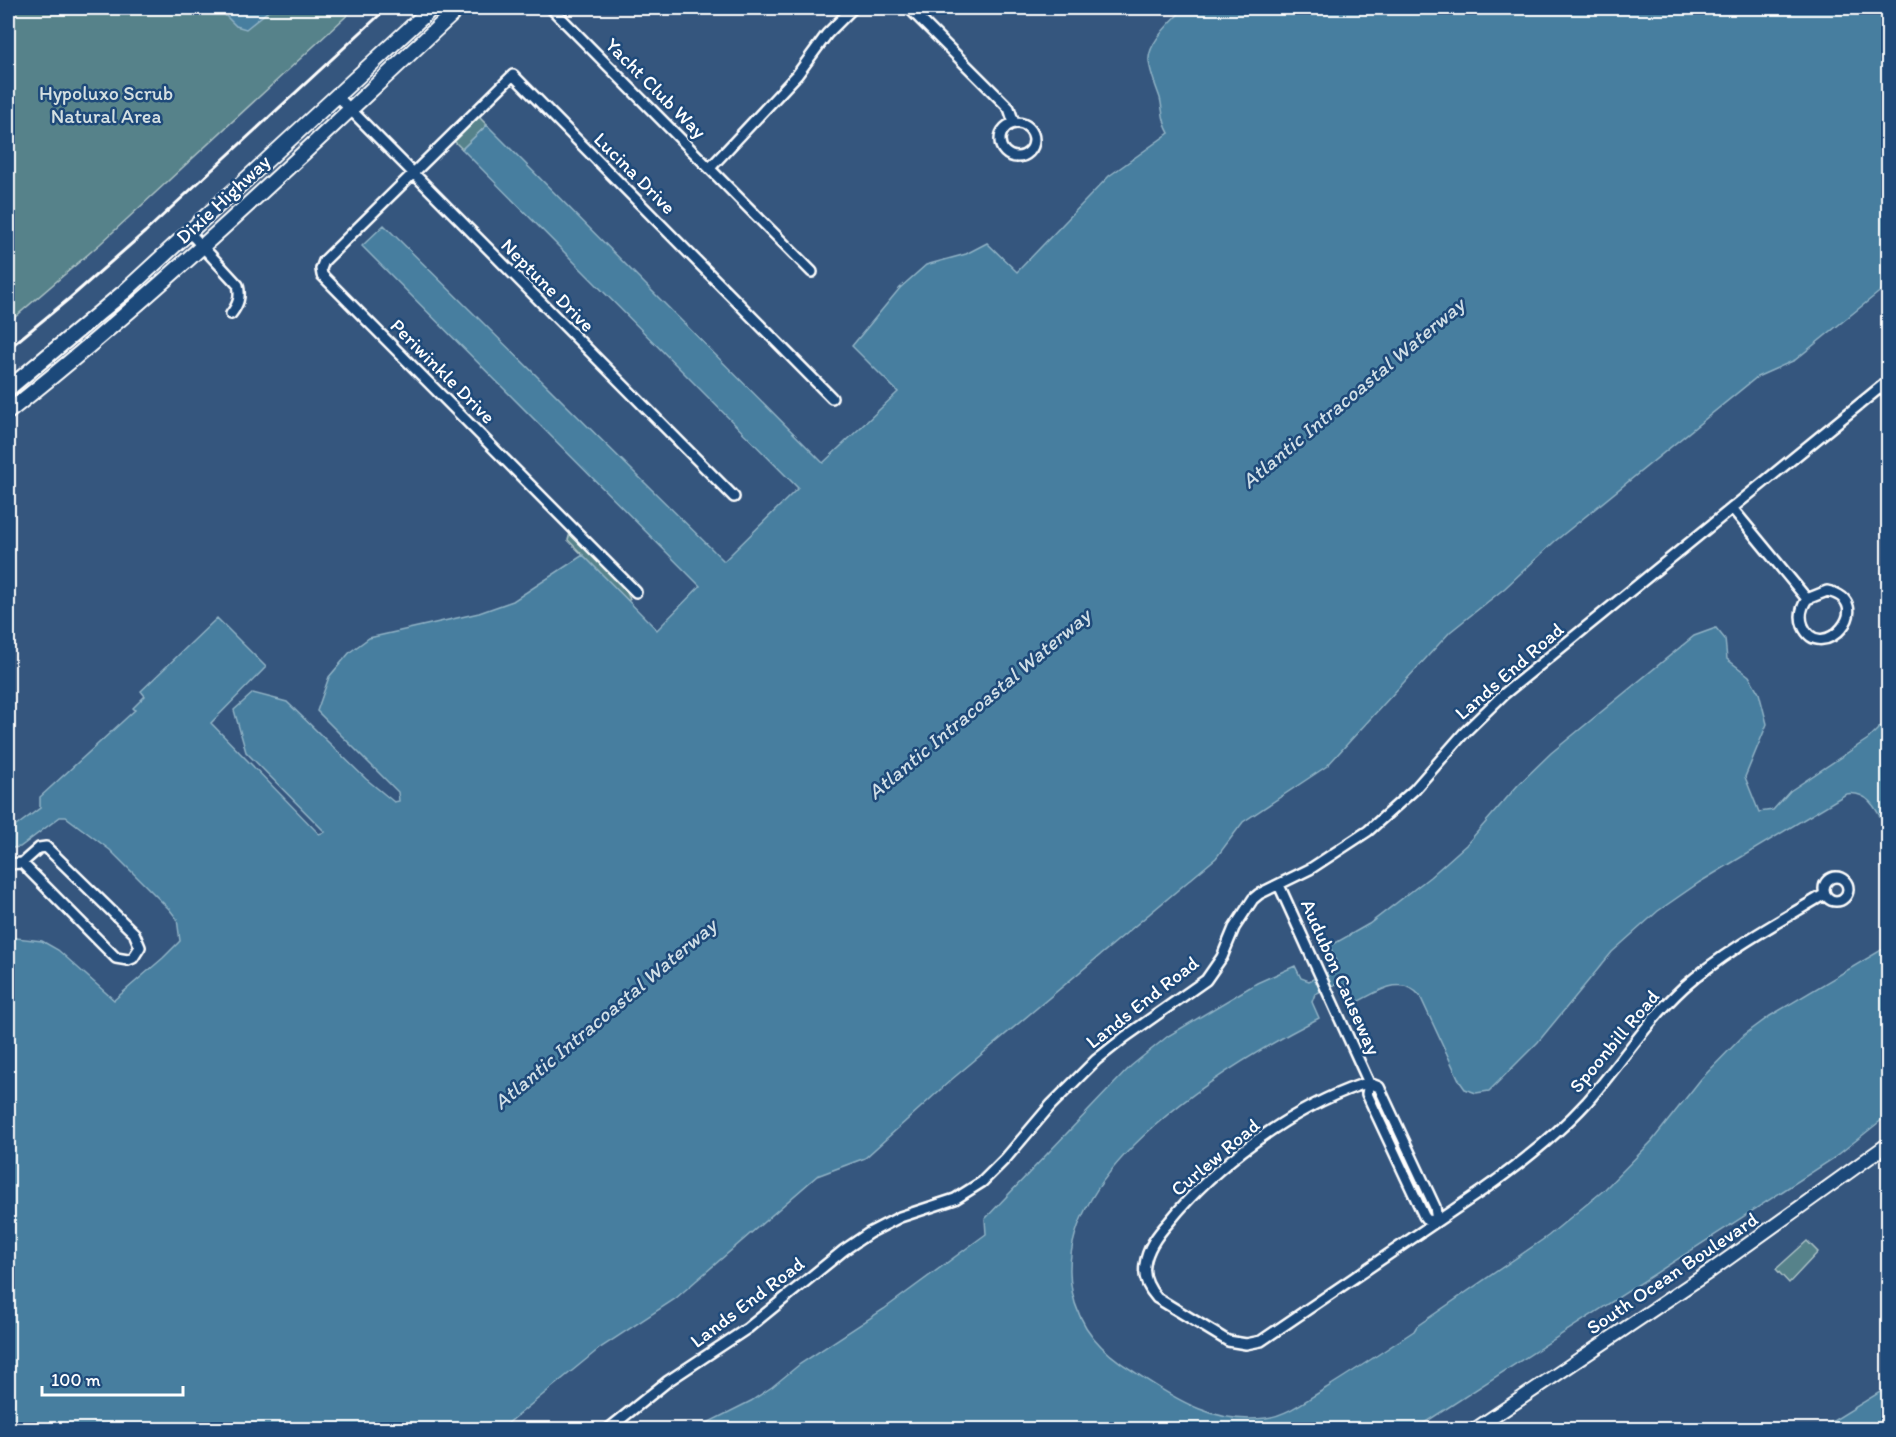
<svg xmlns="http://www.w3.org/2000/svg" width="1896" height="1437" font-family="Itim,sans-serif">
	<rect width="100%" height="100%" fill="#35567e"/>
	<filter id="ink" filterUnits="userSpaceOnUse"><feTurbulence type="fractalNoise" baseFrequency=".0167" numOctaves="2"/><feDisplacementMap in="SourceGraphic" scale="12" xChannelSelector="R" yChannelSelector="G"/><feConvolveMatrix kernelMatrix="1 2 1 2 8 2 1 2 1" color-interpolation-filters="sRGB"/></filter>
	<g filter="url(#ink)">
		<path fill="#56828a" stroke="#aac0c4" stroke-width="1.5" d="M8,8h347l-255,236 -92,79z
			M477,115l10,10 -25,24 -10,-10z
			M570,533l54,54 6,12 -2,2 -60,-61z
			M1807,1241l11,11 -29,31 -13,-14z"/>
		<path fill="#467e9f" stroke="#90b2c5" stroke-width="1.5" d="M218,8h54l-26,21 -10,-3z
			M1185,8h703v277l-93,75 -38,17 -203,165 -49,46 -55,44 -123,134 -84,56 -27,36 -265,222 -86,78 -48,18 -142,123 -75,49 -99,81h-493v-492l34,4 16,9 56,50 49,-42 17,-17 -3,-22 -7,-9 -60,-60 -44,-33h-6l-40,30 -8,1 -4,-3v-37l4,7 -3,9 3,5 28,-21v-11l95,-87 -2,-2 12,-12 -4,-5 76,-73 49,49 -55,56 108,111 6,-2 -79,-80 -12,-42 19,-17 34,9 79,77 28,23 5,-1 -1,-9 -81,-81 12,-34 21,-25 19,-14 110,-25 34,-12 70,-46 74,75 43,-44 -338,-340 22,-21 340,336 74,-73 -336,-339 25,-24 336,338 75,-71 -46,-46 48,-58 26,-23 40,-11 21,-11 30,29 92,-96 60,-43c-7,-11 -6,-23 -9,-35 -4,-12 -10,-25 -11,-37 -2,-17 24,-42 36,-53z
			M1716,628l9,11 2,20 22,17 10,17 8,31 -22,53 14,35 14,-2 17,-19 78,-52 20,-20v112c-10,-18 -18,-41 -42,-37l-146,88 -42,29 -46,41 -74,90 -49,49 -13,2 -11,-4 -5,-7 -40,-86c-18,-23 -44,-3 -65,7l-8,-17 -9,-3 -23,11 -3,8 7,16c-89,46 -270,153 -247,273 7,37 30,61 61,80 42,27 80,54 133,47 21,-3 39,-17 57,-28 31,-19 61,-39 91,-59l3,-5 131,-90 56,-46 48,-49 49,-62 43,-44 26,-19 118,-70v169l-54,43 -419,271 -716,1 6,-6 46,-23 21,-14 28,-23 84,-55 102,-75 -1,-15 146,-153 37,-30 89,-53 38,-17 6,12 8,3 24,-11 3,-9 -6,-15 39,-22 61,-47 36,-32 52,-60 33,-32 143,-117z
			M1888,1387v42h-68z"/>
		<g fill="none" stroke-linecap="round" stroke-linejoin="round">
			<g stroke="#fff" stroke-width="14">
				<path id="minor" d="M551,8l261,264
					M909,8l100,100 5,15
					M337,96l397,401
					M1000 140a17 17 0 1 1 34 0a17 17 0 1 1-34 0Z
					M710,168l87,-93 30,-41 26,-26
					M189,232l49,53c3,12 0,20 -7,29
					M1732,508l75,91
					M1827,591c53,11 -6,76 -24,35 -4,-10 -2,-18 4,-27z
					M636,592l-314,-317 -1,-6 3,-8 189,-186 319,323
					M46,847l88,86 6,14 -7,11 -5,2 -12,-2 -94,-95 17,-15z
					M8,864l14,-1
					M1824 889a12 12 0 1 1 24 0a12 12 0 1 1-24 0Z
					M1279,885l90,198 -2,11 57,122 3,4 10,1
					M1437,1221l-2,-14 -56,-120 -10,-4 -9,2c-70,24 -145,80 -191,137 -11,12 -22,26 -24,43 -2,12 4,24 12,33l71,43 18,3 15,-3 222,-151c37,-26 73,-54 104,-88 33,-38 60,-81 97,-115 42,-37 93,-64 141,-93
					M607,1430l61,-49 80,-53 96,-78 25,-17 31,-16 55,-18 27,-17 24,-24 45,-53 45,-45 29,-23 81,-57 16,-23 12,-29 19,-29 6,-5 51,-25 58,-38 46,-41 50,-57 40,-39 384,-313"/>
			</g>
			<g stroke="#fff" stroke-width="16">
				<path id="secondary" d="M1474,1430l238,-160 176,-126"/>
			</g>
			<g stroke="#fff" stroke-width="18">
				<path id="primary" d="M8,389l115,-96 309,-285
					M8,412c158,-125 303,-267 451,-404"/>
			</g>
			<use href="#minor" stroke="#1f4a7a" stroke-width="9"/>
			<use href="#secondary" stroke="#1f4a7a" stroke-width="12"/>
			<use href="#primary" stroke="#1f4a7a" stroke-width="14"/>
			<path stroke="#fff" stroke-width="3" d="M8,349l62,-51 75,-66 242,-224"/>
		</g>
	</g>
	<g text-anchor="middle" stroke-width="5" stroke-linejoin="round" paint-order="stroke">
		<g font-size="20" fill="#fff" stroke="#1f4a7a">
			<text transform="translate(656 88) rotate(45)" y="7">Yacht Club Way</text>
			<text transform="translate(635 173) rotate(45)" y="7">Lucina Drive</text>
			<text transform="translate(223 199) rotate(-43)" y="7">Dixie Highway</text>
			<text transform="translate(548 285) rotate(45)" y="7">Neptune Drive</text>
			<text transform="translate(443 371) rotate(45)" y="7">Periwinkle Drive</text>
			<text transform="translate(1509 671) rotate(-41)" y="7">Lands End Road</text>
			<text transform="translate(1341 977) rotate(66)" y="7">Audubon Causeway</text>
			<text transform="translate(1142 1002) rotate(-38)" y="7">Lands End Road</text>
			<text transform="translate(1614 1041) rotate(-50)" y="7">Spoonbill Road</text>
			<text transform="translate(1215 1157) rotate(-40)" y="7">Curlew Road</text>
			<text transform="translate(1672 1273) rotate(-34)" y="7">South Ocean Boulevard</text>
			<text transform="translate(747 1302) rotate(-37)" y="7">Lands End Road</text>
		</g>
		<g font-size="20" fill="#d5e0e2" stroke="#1f4a7a">
			<text x="106" y="100">Hypoluxo Scrub<tspan x="106" dy="23">Natural Area</tspan></text>
		</g>
		<g font-size="21" font-style="italic" fill="#d1dfe7" stroke="#1f4a7a">
			<text transform="translate(1353 393) rotate(-40)" y="7">Atlantic Intracoastal Waterway</text>
			<text transform="translate(979 704) rotate(-40)" y="7">Atlantic Intracoastal Waterway</text>
			<text transform="translate(605 1014) rotate(-40)" y="7">Atlantic Intracoastal Waterway</text>
		</g>
	</g>
	<rect width="1896" height="1437" fill="none" stroke="#1f4a7a" stroke-width="30"/>
	<rect x="15" y="15" width="1866" height="1407" fill="none" stroke="#fff" stroke-width="2" filter="url(#ink)"/>
	<path d="M42 1386v9h141v-9" fill="none" stroke="#ffffff" stroke-width="3"/>
	<text x="51" y="1386" font-size="18" fill="#ffffff" stroke="#1f4a7a" stroke-width="4.5" paint-order="stroke">100 m</text>
</svg>
